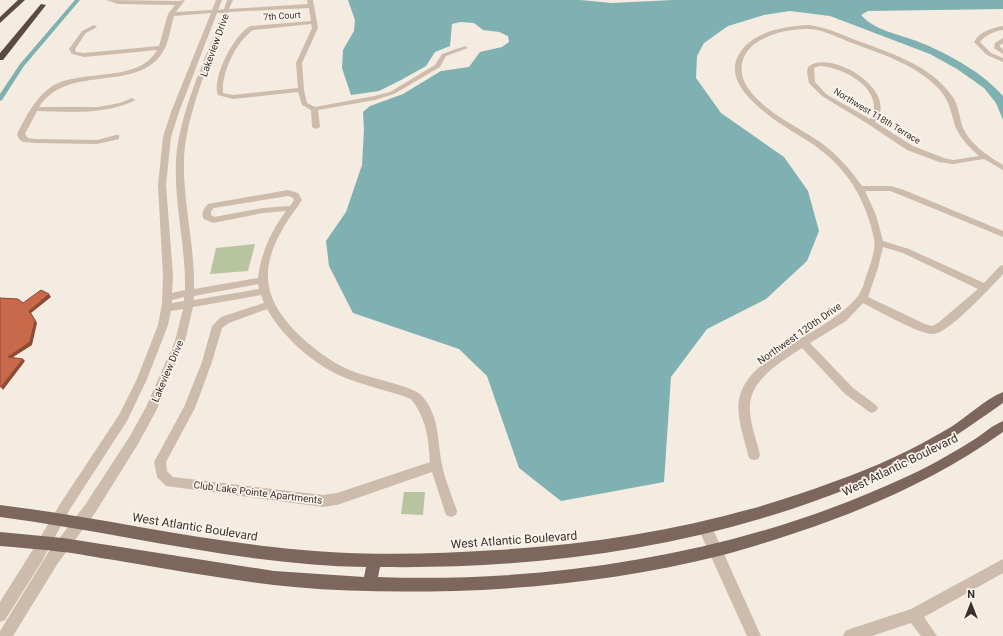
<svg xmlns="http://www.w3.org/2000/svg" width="1003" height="636" font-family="Roboto,sans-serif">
	<rect width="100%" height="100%" fill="#f4ebe1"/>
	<path fill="#b8c4a0" d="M255,244l-7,27 -38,3 6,-26z
		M404,492h21l-2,23 -22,-1z"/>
	<path fill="#7fb0b2" d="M348,0h232l32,3 61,-3h330v9l-135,2 -7,4c15,17 43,20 63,29 28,12 59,29 79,52v24l-7,-17 -12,-15 -27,-19 -27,-15 -100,-38 -40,-5 -26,4 -36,11 -24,17 -7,13 -1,22 25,35 63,44 24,34 11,40 -12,30 -41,38 -59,30 -36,48 -7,105 -103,19 -42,-33 -32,-92 -28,-27 -106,-36 -24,-47 -3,-25 20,-29 16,-47 2,-35 -1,-18 7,-6 33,-12 38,-23 28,-4 11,-15 22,-5 7,-5 -1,-6 -9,-4 -16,-2 -9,-7 -14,-1 -8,2 -2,22 -15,6 -9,14 -25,14 -22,11 -28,4 -9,-27 1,-18 11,-19 1,-11z"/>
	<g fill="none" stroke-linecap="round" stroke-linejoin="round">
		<path fill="#7fb0b2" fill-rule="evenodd" d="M75,0h5l-56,66 -22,34 -2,1v-7l20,-30z"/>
		<path fill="#cdbbac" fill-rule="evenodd" d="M106,0l72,1 7,-1 -9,12 36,-2 4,-10h6l-4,10 6,-1 3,-9h6l-4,9 79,-5 -1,-4h6l5,28 -16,35 2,27 3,13 8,4 59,-11 16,-4 45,-27 7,-11 23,-8 3,2 -22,8 -6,11 -46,27 -19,6 -57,10 2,17 -4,2 -4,-2 -1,-17 -9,-5 -4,-13 -65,7 -15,-4c-7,-16 17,-63 33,-69l60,-5 -2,-13 -81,4c-16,44 -43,103 -44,149 -1,43 11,85 10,128l64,-11c3,-25 13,-47 28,-67l-23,2 -50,10 -9,-4c-4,-6 0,-10 4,-15l80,-14 10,3 4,7c-7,11 -15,20 -21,32 -23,41 -15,71 18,103 17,16 36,30 58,38 12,4 55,14 63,21 20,20 17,46 22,71 3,15 10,31 15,46l-1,4 -5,2 -5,-2 -14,-43 -95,33 -14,2 -157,-21 -9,-9 -3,-15 30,-55 18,-45 10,-36 9,-9 43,-14 -3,-8 -68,12 -8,34 -28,68 -19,35 -43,69 -37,50 -45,73h-13v-5l48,-78 37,-48 45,-69 16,-29 29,-66 8,-32 -12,2 -3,14 -21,54 -20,42 -57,88 -28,52 -37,59 -5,2v-20l32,-51 30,-50 57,-86 18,-36 21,-54 4,-21 1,-28 -5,-91 5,-48 8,-25 40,-99 -37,3c-4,13 -5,29 -14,40 -28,36 -93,8 -121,51h59l22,-4 12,-5 3,2 -1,1c-31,14 -64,11 -97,10l-12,23 3,4 8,1 61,1 19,-5h3v4l-22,5 -61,-1 -13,-1 -4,-3 -2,-5c9,-17 17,-35 34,-47 28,-19 88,-3 106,-37l-73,7 -12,-3 -3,-5 13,-18 12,-6 3,2 -11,6 -11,16 1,3 8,1 75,-7 9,-32 7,-9 -57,-1zM217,13h6c-17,44 -44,100 -47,147 -2,44 10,87 9,130l-13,3 1,-17 -7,-91 5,-48 8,-25zM311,24l1,4 -16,35 2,25 -65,7 -10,-2c-2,-20 13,-51 30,-63zM288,196l4,1 2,3 -4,6 -27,2 -49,9 -3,-2v-4l3,-3zM258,284l1,5 -65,11v-4zM184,297v4l-12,2v-3zM267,309c16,28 45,54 74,67 23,10 47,14 70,23 16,21 17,38 19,63l-93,31 -14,2 -150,-18 -6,-6 -1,-9 29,-54 17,-46 10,-34 7,-5z
			M809,25c16,2 29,8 44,14 34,13 77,25 99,57 7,9 7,21 11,32 7,16 25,28 40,37v5l-19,-11 -31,5 -14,-2 -32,-12 -39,-26 -46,-28 -13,-13 -2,-11 1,-5c22,-19 93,24 67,55l38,24 31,12 9,2 26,-4c-9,-8 -18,-17 -23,-28 -6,-17 -5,-26 -18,-40 -24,-25 -60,-35 -91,-47 -12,-5 -24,-11 -37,-12 -19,-1 -45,5 -59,18 -12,12 -12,28 -3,41 16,24 49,38 72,54 17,12 30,27 42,44h29l13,4 99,41v6l-105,-43 -8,-3h-25l11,24 7,26 26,8 75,34 16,-17 3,-1v9c-11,12 -54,59 -69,60 -14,1 -57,-24 -71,-31l-17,18 -36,22 43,45 23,17 2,3 -2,3 -4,2 -4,-2 -23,-17 -43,-46c-23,15 -55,33 -52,64 1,15 7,29 10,43l-2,4 -4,1 -4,-1 -2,-4c-4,-18 -12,-38 -9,-56 9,-46 91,-66 119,-103 5,-7 7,-17 10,-25 3,-9 8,-22 6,-32 -5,-25 -16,-51 -33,-70 -8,-9 -17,-17 -27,-24 -25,-17 -101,-55 -73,-94 14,-20 45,-25 68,-26zM819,66c21,1 55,17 55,41 0,5 -1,8 -4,12l-44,-25 -11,-12 -1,-14zM883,247l20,6 75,36 -40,34 -6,3 -7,-2 -57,-27 10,-29z
			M1003,26v4c-8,1 -18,5 -23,12l11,11 12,5v4l-16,-7 -13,-13c5,-10 18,-14 29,-16z
			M1003,38v5l-3,2v2l3,2v5l-9,-6 1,-5z
			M705,522l5,1 51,113h-14l-49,-108 2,-5z
			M1003,559v14l-79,44 13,19h-16l-10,-13 -39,13h-29l2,-5 5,-2 61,-20z"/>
		<path fill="#7d675c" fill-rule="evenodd" d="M1003,392v11c-22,15 -43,31 -66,44 -46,26 -95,45 -145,62 -135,44 -271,60 -412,58l-2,10c164,6 338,-20 489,-83 28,-12 57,-24 83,-40 9,-5 17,-10 25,-15 9,-6 18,-14 28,-18v11c-63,45 -133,76 -205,100 -25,8 -50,17 -75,23 -87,22 -178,33 -268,36 -54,1 -108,1 -161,-4 -61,-6 -121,-17 -180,-27 -18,-2 -35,-7 -52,-8 -21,-3 -41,-4 -62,-6v-14l63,6 211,33 90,6 2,-10c-124,-2 -244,-34 -366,-50v-12c91,11 182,32 273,42 75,9 149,8 224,3 116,-7 227,-27 336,-68 41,-14 81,-33 118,-55 17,-11 33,-27 52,-35z"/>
		<path fill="#5c4a42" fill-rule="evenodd" d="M18,0h7l-25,23v-6z
			M41,4l5,1 -43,55h-3v-7z"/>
	</g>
	<path fill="#8c4a34" d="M49,294l2,3 -20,16 6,10 -5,22 -22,14 -2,-2 21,-46z
		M23,359l2,2 -22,29 -2,-3z"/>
	<path fill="#c8694b" stroke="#8c4a34" d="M41,290l8,4 -20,17 6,9 -5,22 -22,15 15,2 -22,28h-1v-89l18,1 5,4z"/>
	<g text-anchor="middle" stroke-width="3.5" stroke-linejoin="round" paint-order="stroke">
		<g font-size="9" fill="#3b302b" stroke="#fbf5ee">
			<text transform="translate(282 16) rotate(-4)" y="3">7th Court</text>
			<text transform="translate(877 116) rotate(31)" y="3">Northwest 118th Terrace</text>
		</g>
		<g font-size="10" fill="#3b302b" stroke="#fbf5ee">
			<text transform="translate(214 45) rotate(-70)" y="4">Lakeview Drive</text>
			<text transform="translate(799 333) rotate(-35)" y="4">Northwest 120th Drive</text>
			<text transform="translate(167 371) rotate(-67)" y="4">Lakeview Drive</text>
			<text transform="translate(258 492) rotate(7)" y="4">Club Lake Pointe Apartments</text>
		</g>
		<g font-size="12" fill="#3b302b" stroke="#fbf5ee">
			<text transform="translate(900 465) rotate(-26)" y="4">West Atlantic Boulevard</text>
			<text transform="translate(195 527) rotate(9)" y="4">West Atlantic Boulevard</text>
			<text transform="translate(514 540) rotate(-4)" y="4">West Atlantic Boulevard</text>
		</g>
	</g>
	<g transform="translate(971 604)" stroke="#fbf5ee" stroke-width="3" paint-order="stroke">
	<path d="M0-3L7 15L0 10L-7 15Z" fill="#3b302b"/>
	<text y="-6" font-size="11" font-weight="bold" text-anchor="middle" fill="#3b302b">N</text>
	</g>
</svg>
